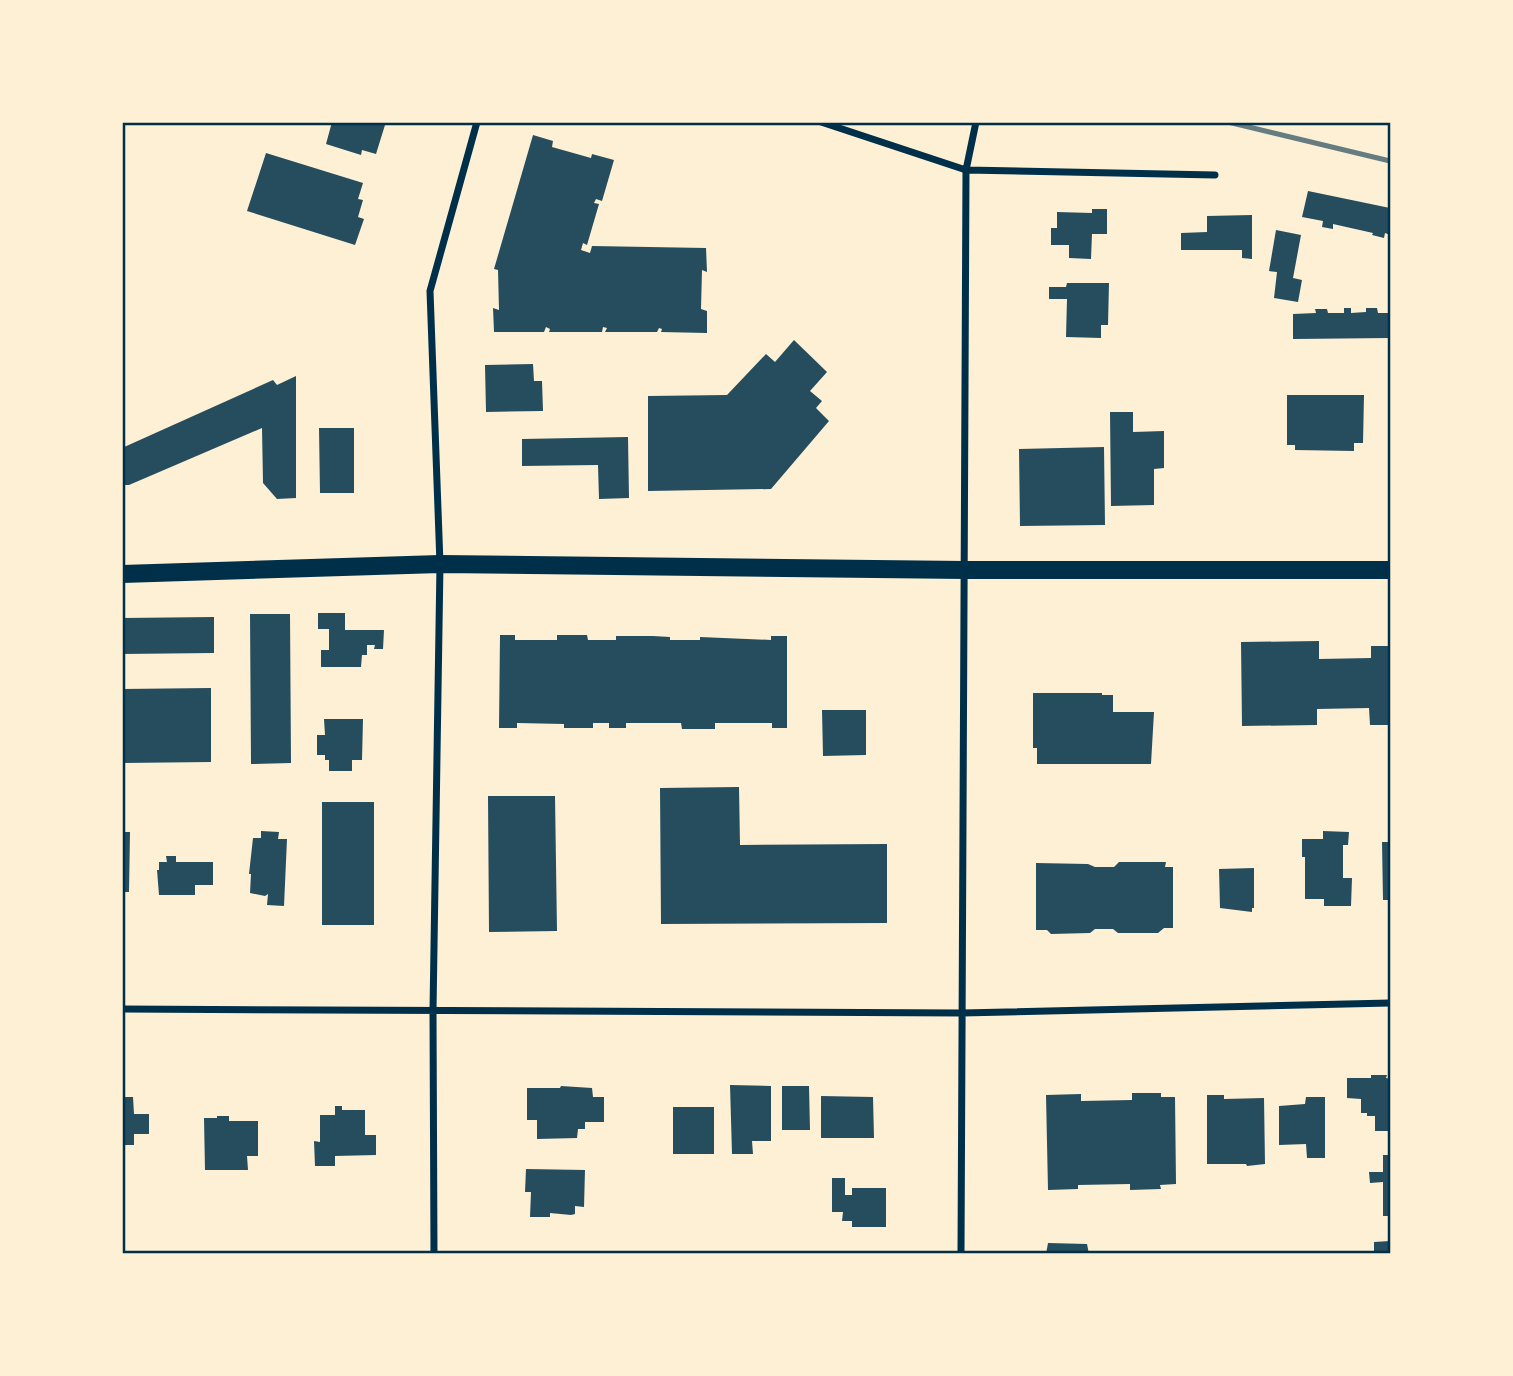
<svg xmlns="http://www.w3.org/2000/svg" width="1513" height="1376" font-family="'PT Serif',serif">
	<rect width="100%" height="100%" fill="#fdf0d5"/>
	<path fill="#264d5e" d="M332,122h45l8,3 -9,29 -14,-4 -1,5 -35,-11z
		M533,135l20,6 -1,6 39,11 1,-4 22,6 -12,41 -6,-2 -2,4 5,1 -12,41 -4,-2 -2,7 9,3 2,-7 114,2 1,24 -5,-2 -1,39 6,2v22l-46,-1 1,-3 -3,-1 -2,4h-52l2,-4 -4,-1 -1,5h-53l1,-3 -4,-2 -2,5h-50l-1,-24 6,2 -1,-40 -4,-1z
		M266,153l97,30 -5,16 5,1 -5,17 6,2 -9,26 -108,-34z
		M1308,191l82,17v27l-5,-2 -1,5 -12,-3 1,-2 -40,-9v5l-11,-2 1,-6 -21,-4z
		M1092,209h15v25h-15l-1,25 -22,-1v-13h-18v-17h6v-16l35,1z
		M1252,215v44l-10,-1v-8h-61v-17l26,-1v-16z
		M1276,230l25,5 -8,43 9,2 -4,22 -24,-4 3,-26 -8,-1z
		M1067,283h42l-1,42h-7v13l-35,-1 1,-38h-18v-12h17z
		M1344,308h7v5l15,-1v-4h11l1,5h12v25l-97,1v-25l23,-1 -1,-4h12l1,4h16z
		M794,340l33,32 -17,19 12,10 -6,7 13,13 -58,68 -123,2v-95l79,-1 39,-41 9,8z
		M533,364l1,17h8l1,30 -57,1 -1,-47z
		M296,376v122l-19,1 -14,-16 -1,-55 -133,57h-7v-37l151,-68 4,5z
		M1287,395h77l-1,48h-9v8l-59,-1v-5h-8z
		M1110,412h23v20l31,-1v37l-10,1v36l-43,1z
		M319,428h35v65h-34z
		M628,437l1,61 -30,1 -1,-34 -76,1v-27z
		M1104,447l1,78 -85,1 -1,-77z
		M318,613h27v17h39l-1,19h-9l1,-4h-8v10h-5l-1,12h-40v-17h8v-21h-11z
		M250,614h40l1,149 -40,1z
		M214,617v36l-92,1v-36z
		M500,635h15v5h42v-5h30l1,5h28v-4h37l17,1v3h30v-3l71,3v-4h16v92h-15v-5h-57v6h-33l-1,-6h-55v5h-17v-5h-16v5h-29v-4l-47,-1v5h-18z
		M1319,641v18l52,-1v-12h19v79h-20l-1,-17 -52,1v16l-75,1 -1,-84z
		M211,688v74l-89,1v-74z
		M1033,693h69v2h11v17h41l-3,52h-114v-16h-4z
		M822,710h44v45l-43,1z
		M324,719h39l-1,41h-10v11h-23v-11h-4v-5h-8v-20h8z
		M739,787l1,58 147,-1v79l-226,1 -1,-136z
		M488,796h67l2,135 -68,1z
		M322,802h52v123h-52z
		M261,831l18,1 -1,7h9l-3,67 -17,-1 1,-11 -3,2 -15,-3 1,-19h-2l4,-36h8z
		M1323,831l26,1 -1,13h-5v33h9l-1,28h-27v-7h-19v-42h-3v-18h21z
		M122,832h8l-1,60h-7z
		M1382,842h8v58h-7z
		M166,856h10v6h37v23h-18v10h-36l-2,-25h2v-8h8z
		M1119,862h47l-1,5h8v61h-9l-6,5h-40l-5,-4h-18l-5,4 -39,1 -4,-4h-11v-67l52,1 7,3h19z
		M1254,868v40h-2v4l-32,-4 -1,-39z
		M1371,1075h16l-1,3 4,1v52h-15v-15h-8v-3h-6v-14l-14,-1v-20h24z
		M730,1085l41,1v55h-19l1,13h-21z
		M561,1086l31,2 1,9h11v25h-19v7h-7l-1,9 -40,1v-19h-10v-32h33z
		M782,1086h27l1,44h-28z
		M1132,1093h29v4h14l1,87 -16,1 1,4 -31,1v-6l-52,1v4l-30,1 -2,-95 35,-1v7l51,-1z
		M1207,1095h17v4l40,-1 1,66 -18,2 -1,-2h-39z
		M821,1096l52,1 1,41h-53z
		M122,1097h11l1,17h15v20h-15v11h-12z
		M1306,1097h19v61h-18l-1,-14 -27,1v-39l26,-2z
		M335,1106h7v4h23v25h11v20l-41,1v10h-20l-1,-25 6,1v-27h15z
		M673,1107h41v47h-41z
		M217,1116h12v5h29v35h-11l1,14h-43l-1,-52h13z
		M1383,1155h7v61h-7v-34l-13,1 -1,-11h14z
		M526,1169l59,1 -1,37 -9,-1v8l-4,1 -21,-2v4h-20l1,-25h-6z
		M832,1178h13v17h7v-7h34v39h-34v-6h-10l1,-9h-11z
		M1390,1241v13h-16v-12z
		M1048,1243l39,1 2,10h-43z"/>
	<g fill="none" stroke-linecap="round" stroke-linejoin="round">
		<path stroke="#003049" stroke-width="7" d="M821,122l145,48 249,5
			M122,1009l840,4 428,-10
			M434,1254l-1,-243 7,-447 -10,-273 47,-169
			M961,1254l5,-1084 10,-48"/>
		<path stroke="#003049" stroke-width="18" d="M122,574l318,-10 525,6h425"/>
		<path stroke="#657d81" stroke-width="5" d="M1228,122l162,39"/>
	</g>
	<rect width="1513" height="1376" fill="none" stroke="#fdf0d5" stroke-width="248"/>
	<rect x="124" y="124" width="1265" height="1128" fill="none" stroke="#003049" stroke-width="2.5"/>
</svg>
